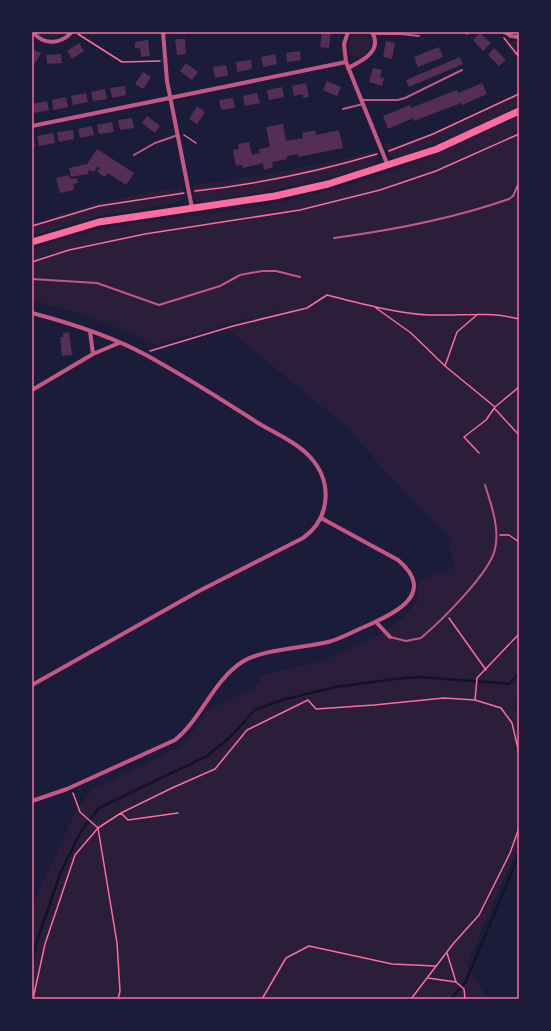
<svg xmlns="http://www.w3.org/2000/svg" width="551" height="1031" font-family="'Titillium Web',sans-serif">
	<rect width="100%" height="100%" fill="#1b1b3a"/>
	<path fill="#2a1e3b" d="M39,32h28c-10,7 -18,7 -28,0z
		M353,32h15c7,12 1,24 -12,27l-8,-5 1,-13z
		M513,42h6v19l-13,-15z
		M519,90v15c-39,22 -81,38 -123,54l-5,-1 -7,-16 10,4 37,-13 47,-21z
		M519,116v580l-4,9 4,19v121l-52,119 21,35h-456v-92l42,-93 18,-25 49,-23 42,-21 26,-36 45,-21 9,-13 56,-13 62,-28 22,-16 15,-18 1,-19 36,-14 -8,-34 -15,-13 -49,-51 -34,-40 -124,-102 60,-19 -128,37c-42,-19 -81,-34 -125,-44v-52c75,-29 153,-30 231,-44 91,-17 174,-47 256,-89z
		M375,151l3,6 -4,8c-47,16 -97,25 -146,33 -9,1 -23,6 -31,3 -6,-3 -4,-11 -4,-16 62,-8 122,-19 182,-34z
		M182,186l2,8 -1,5 -7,4 -76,13 -68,20v-13l66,-20z"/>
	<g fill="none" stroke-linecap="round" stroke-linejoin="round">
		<path stroke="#12122b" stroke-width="2.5" d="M32,965l4,-21 24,-70 21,-43 18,-23 108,-52 22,-18 26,-28 27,-10 53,-13 68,-9 18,-1 88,7 10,-11
			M451,999l15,-18 53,-126"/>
	</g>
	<path fill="#542f53" d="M84,32h10l-1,3z
		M176,32h9v2h-9z
		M322,32h9l-2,16 -9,-1z
		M463,32h8l-4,4z
		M480,33l11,10 -8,8 -10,-11z
		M175,39h10l1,15 -9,1z
		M148,40l2,16 -9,1 -1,-9h-5v-6z
		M386,41l9,2 -3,16 -9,-2z
		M79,43l5,8 -12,8 -5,-8z
		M439,47l4,10 -25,10 -4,-10z
		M494,48l12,12 -7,6 -11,-11z
		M32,49l9,4 -7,12 -2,-1z
		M300,51l1,9 -14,2 -1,-9z
		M61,54l1,9 -15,1 -1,-9z
		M275,54l2,10 -14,3 -2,-10z
		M460,57l3,7 -54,23 -3,-7z
		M251,60l1,9 -15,3 -1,-10z
		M186,63l12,9 -6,8 -12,-9z
		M226,65l2,10 -13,3 -2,-11z
		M373,68l9,2 -2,7 4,1 -2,8 -13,-4z
		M143,72l8,5 -8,12 -8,-5z
		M327,81l14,6 -4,9 -14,-6z
		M306,83l3,14 -6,1v-4l-9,2 -2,-10z
		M482,83l5,11 -25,11 -1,-2 -47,18 -1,-3 -25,11 -5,-13 27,-11 1,3 46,-18 1,3z
		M125,86l1,9 -14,3 -2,-10z
		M282,87l2,10 -15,3 -2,-10z
		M105,89l2,10 -14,2 -2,-9z
		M86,93l2,9 -15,3 -2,-9z
		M257,93l3,10 -15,3 -2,-10z
		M66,97l2,10 -15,3 -1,-10z
		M233,98l2,10 -14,2 -2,-10z
		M47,101l2,9 -14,3 -3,-9z
		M197,106l8,6 -8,12 -8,-5z
		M147,116l13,10 -5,7 -13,-10z
		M132,118l2,10 -14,2 -2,-10z
		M112,122l2,10 -15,2 -2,-9z
		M283,124l3,17 17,-3 -1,-5 13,-3 1,5 23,-5 4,18 -45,9v-3l-11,2v3l-15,3 1,5 -9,3 -1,-7 -20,5 -1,-3 -6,1 -3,-16 6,-1 -1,-5 11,-2 3,13 8,-2 -1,-4 11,-2 -4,-20z
		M92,126l2,9 -14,3 -2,-9z
		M73,130l1,9 -15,3 -2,-10z
		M53,133l2,10 -16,3 -2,-10z
		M32,137h1l2,10 -3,1z
		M97,149l37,24 -8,12 -18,-12 -3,4 -8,-5 3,-4 -3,-1 -3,5 -5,-2 -2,4 -16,3 -2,-9 18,-4z
		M68,175l3,4 6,-1 1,5 -5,1 1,6 -14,3 -4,-15z
		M69,332l3,23 -10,1 -2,-19h3v-4z"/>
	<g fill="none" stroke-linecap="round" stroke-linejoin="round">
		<path stroke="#ff6b9d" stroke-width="1.5" d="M78,34l44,28 38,-1
			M504,38l15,19
			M517,54l2,-5
			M184,135l12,8
			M389,151l44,-17 86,-40
			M195,191c63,-7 122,-19 182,-37
			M32,226l67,-20 85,-13
			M32,262l37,-12 76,-16 155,-24 80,-20 56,-19 83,-37
			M376,308l35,25 34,33 50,41 24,-20
			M150,351l83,-25 74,-18 20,-13c31,8 72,19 103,20 31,1 58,-4 89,4
			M445,366l12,-34 21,-18
			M495,409l24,26
			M479,453l-15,-16 22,-17 9,-13
			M500,535h9l10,7
			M449,618l37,52
			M475,700l2,-22 42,-44
			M73,793l7,19 18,16 19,115 3,48 -2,8
			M121,813l7,7 50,-7
			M447,953l9,29 8,7 1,10
			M428,978l28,4
			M33,999l12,-55 30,-89 23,-27 23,-15 51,-25 43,-19 32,-39 61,-30 8,9 58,-4 70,-7 31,2 26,8 11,15 7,30
			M262,999l24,-41 23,-12 83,18 43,2
			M411,999l42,-55 26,-29 31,-62 9,-25"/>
		<path stroke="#c65784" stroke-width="2" d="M373,34h28l18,2
			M362,100h36l7,-2 57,-28
			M343,109l20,-5
			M134,155l21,-12 23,-8
			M334,238c60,-8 118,-19 175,-39l4,-3 6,-13
			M32,279l65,4 62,22 61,-19 20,-11 22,-4h14l24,6
			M390,637l16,4 15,-3c20,-17 69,-65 74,-89 5,-21 -4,-45 -10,-64"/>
		<path stroke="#c65784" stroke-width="4" d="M33,32c11,14 28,12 39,0
			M163,32l4,49 25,127
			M348,32l-4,12 2,18 42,104
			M505,32l6,4 8,1
			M348,68c14,-7 35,-17 24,-36
			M32,126l314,-64
			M32,313c38,10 79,23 114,42 38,21 75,44 112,68 17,10 40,20 53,35 22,25 19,61 -8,80l-104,53 -167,94
			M90,331l3,23
			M32,390l61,-36 26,-11
			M376,622l14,15
			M32,801l35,-12 108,-49c27,-22 38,-59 67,-78 20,-13 62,-14 86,-20 12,-3 24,-10 36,-15 30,-13 74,-33 34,-67l-77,-42"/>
		<path stroke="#ff6b9d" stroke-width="7" d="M32,242l67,-20 176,-26 53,-12 109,-35 82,-38"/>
	</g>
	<rect width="551" height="1031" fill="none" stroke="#1b1b3a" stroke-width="66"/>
	<rect x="33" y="33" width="485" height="965" fill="none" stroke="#ff6b9d" stroke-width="1.5"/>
</svg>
